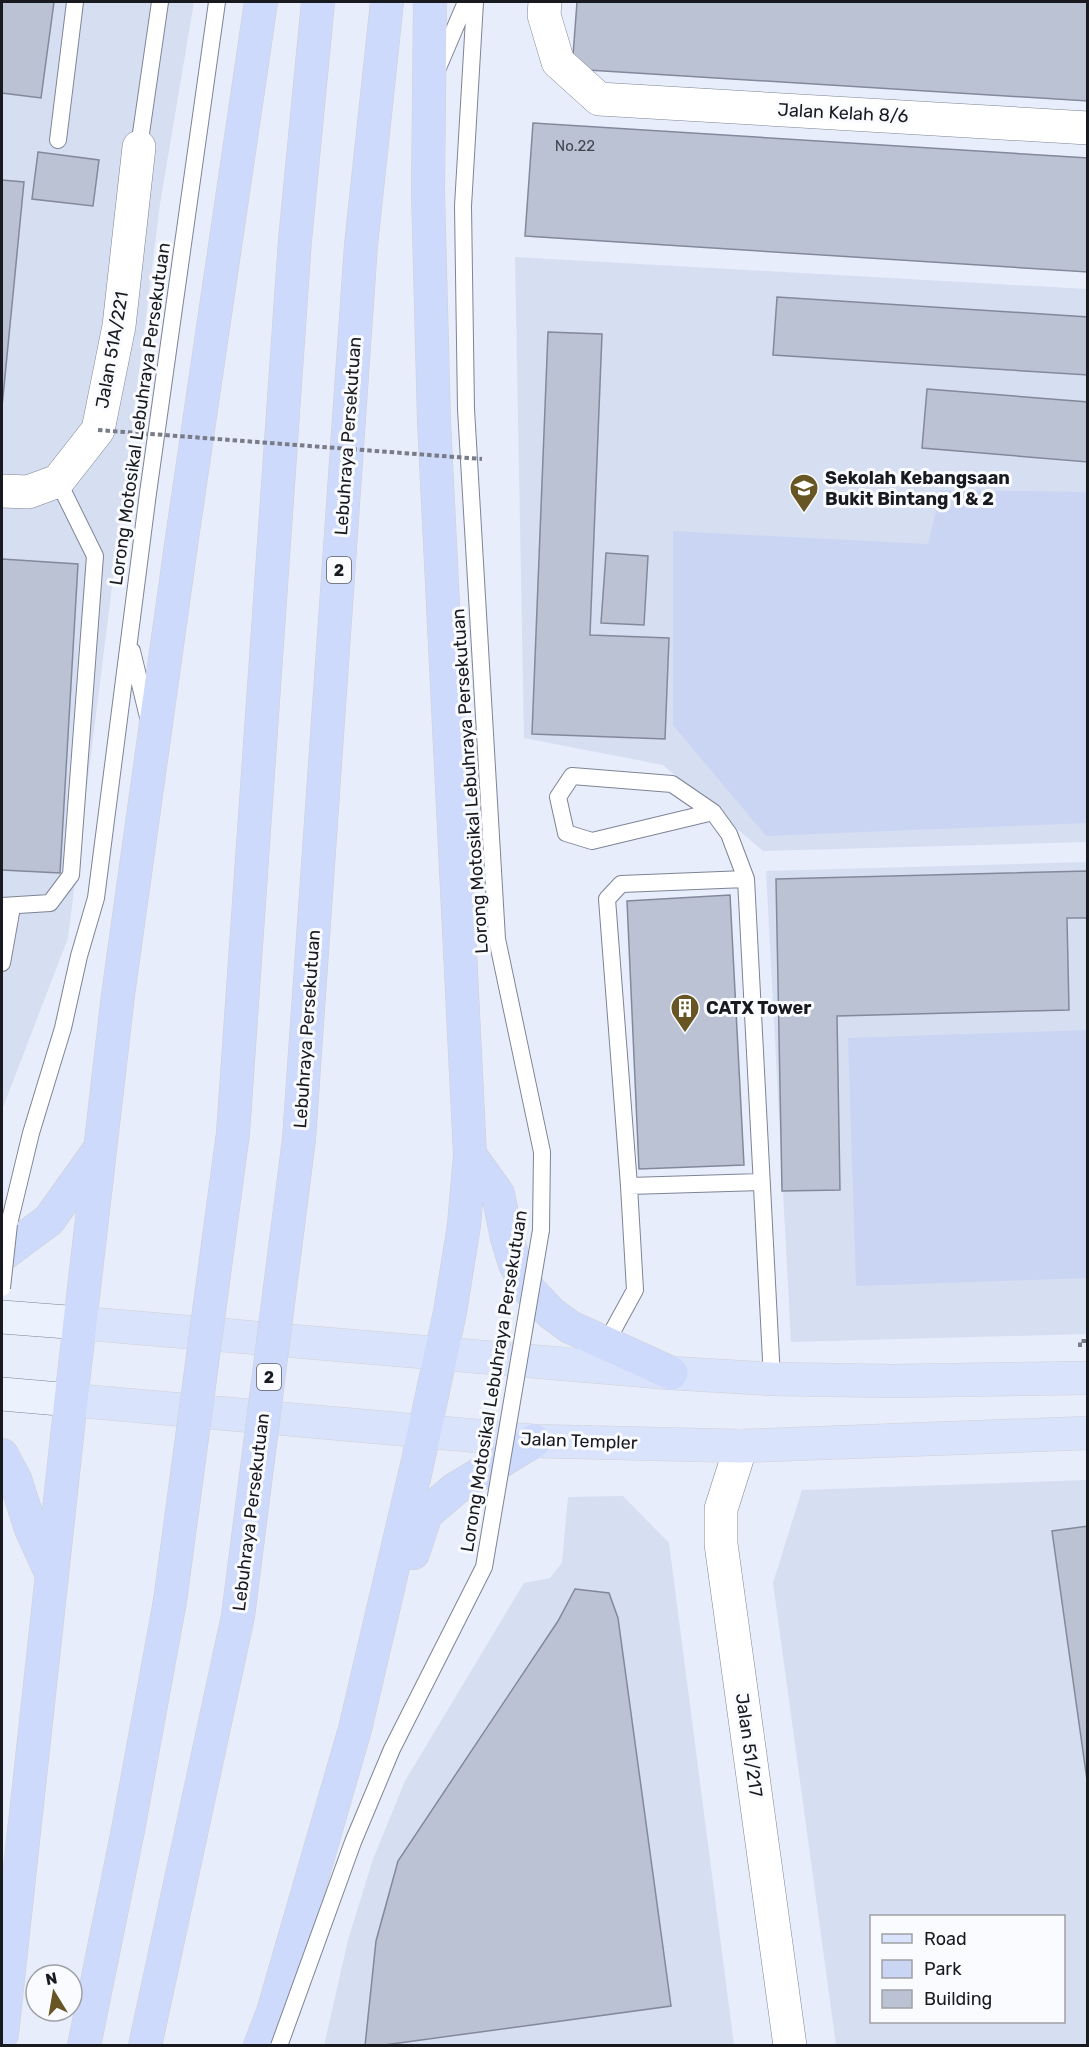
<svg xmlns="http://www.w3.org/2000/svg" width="1089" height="2047" font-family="Rubik,sans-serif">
	<rect width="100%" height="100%" fill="#e8edfc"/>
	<path fill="#d6def1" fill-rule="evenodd" d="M2,2h192l-34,202 -92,734 -66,172z
		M515,257l572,32v553l-324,9 -100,-86 -139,-27z
		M1087,862v472l-296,8 -25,-471z
		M1087,1480v565h-251l-63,-462 29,-93zM872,1916h192v106h-192z
		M623,1496l46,47 65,502 -410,1 24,-106 25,-81 32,-78 119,-198 26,-5 12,-15 6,-66z"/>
	<path fill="#cad5f4" d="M941,490l146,2v331l-321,13 -93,-111v-194l255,13z
		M1087,1030v248l-231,8 -8,-248z"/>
	<path fill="#bbc2d4" stroke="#83899a" stroke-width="1.5" d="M2,2h52l-13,96 -39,-5z
		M577,2h511v99l-516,-32z
		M533,123l555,35v114l-563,-36z
		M38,152l61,8 -6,46 -61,-7z
		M2,180l22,2 -22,225z
		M777,297l311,20v58l-315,-20z
		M548,332l54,2 -12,301 79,3 -4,101 -133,-5z
		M927,389l161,13v60l-166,-14z
		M606,553l42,3 -4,69 -43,-2z
		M2,559l76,5 -18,309 -58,-3z
		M1088,871v47h-21l2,92 -232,6 3,174 -58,1 -6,-312z
		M730,895l14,270 -105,4 -12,-268z
		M1088,1526v261l-36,-256z
		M575,1589l34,4 9,25 53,388 -294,40h-12l11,-105 22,-80 160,-240z"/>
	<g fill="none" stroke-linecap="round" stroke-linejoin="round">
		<g stroke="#7e8495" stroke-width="18">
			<path id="service" d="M475,2l-12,204 3,203 31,530 45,213 -1,78
				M437,70l29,-68
				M58,140l17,-138
				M139,147l21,-145
				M132,651l16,66
				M713,812l-121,29 -26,-8 -8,-36 14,-21 100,8 41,28 16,22 17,45
				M2,906l48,-3 21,-28 24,-319 -37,-75
				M2,963l10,-56
				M761,1182l-132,4 -22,-287 14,-15 125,-5 26,500
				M9,1224l22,-91 32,-105 16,-72 17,-58 52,-405 69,-491
				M606,1343l29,-53 -6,-104"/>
		</g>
		<g stroke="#7e8495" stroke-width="34">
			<path id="minor" d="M545,2l-1,13 14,47 41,37 489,29
				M2,491l26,1 30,-11 40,-51 21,-104 20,-179
				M741,1446l-20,63v35l69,502"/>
		</g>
		<g stroke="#7e8495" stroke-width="34">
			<path id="secondary" d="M2,1317l78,6
				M2,1394l69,6"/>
		</g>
		<g stroke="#d1d1d2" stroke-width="34">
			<path id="primary" d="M80,1323l591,50 101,6 121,2 195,-3
				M71,1400l463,41 207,5 347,-13"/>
		</g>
		<g stroke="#d1d1d2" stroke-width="34">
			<path id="trunk" d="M233,1133l62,-893 23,-238
				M299,1139l62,-894 26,-243
				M470,1155l28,39 9,44 8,26 15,27 21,22 19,14 101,46
				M2,1255l47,-35 50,-70
				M2,1455l13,24 16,50 21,46
				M413,1553l13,-39 29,-25 79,-48
				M2,2034l69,-634 47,-405 64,-457 79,-536
				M84,2046l44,-216 42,-229
				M145,2046l93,-430
				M260,2046l13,-34 82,-283 62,-264 33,-153 14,-87 6,-70 -36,-734 -6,-229 2,-190"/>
		</g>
		<path stroke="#797c87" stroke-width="4" stroke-dasharray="4.5 3" stroke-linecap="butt" d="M1080,1347v-6h8"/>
		<use href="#service" stroke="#fff" stroke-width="16"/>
		<use href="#minor" stroke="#fff" stroke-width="33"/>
		<use href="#secondary" stroke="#ecf1fe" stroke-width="33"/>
		<use href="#primary" stroke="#dae3fc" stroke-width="33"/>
		<use href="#trunk" stroke="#cedafb" stroke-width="33"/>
		<g stroke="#7e8495" stroke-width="18" stroke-linecap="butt">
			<path id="service-bridge" d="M2,1288l7,-64
				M279,2046l74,-204 39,-93 92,-182 57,-337"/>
		</g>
		<g stroke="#d1d1d2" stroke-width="34" stroke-linecap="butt">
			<path id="trunk-bridge" d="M170,1601l63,-468
				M238,1616l61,-477"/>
		</g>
		<path stroke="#797c87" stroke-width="4" stroke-dasharray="4.5 3" stroke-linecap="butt" d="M98,430l384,29"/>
		<use href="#service-bridge" stroke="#fff" stroke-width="16"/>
		<use href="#trunk-bridge" stroke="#cedafb" stroke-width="33"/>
	</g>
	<defs>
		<g id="school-pin" transform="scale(1.5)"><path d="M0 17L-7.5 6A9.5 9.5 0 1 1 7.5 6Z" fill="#675523" stroke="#f9fbfe"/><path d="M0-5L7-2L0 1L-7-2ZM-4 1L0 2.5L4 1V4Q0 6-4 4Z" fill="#fff"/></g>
		<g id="building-pin" transform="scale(1.5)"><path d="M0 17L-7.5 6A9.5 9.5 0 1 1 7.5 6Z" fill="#675523" stroke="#f9fbfe"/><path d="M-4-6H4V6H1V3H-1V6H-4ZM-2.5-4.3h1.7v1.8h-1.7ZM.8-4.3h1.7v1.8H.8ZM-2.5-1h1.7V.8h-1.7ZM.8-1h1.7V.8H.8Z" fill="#fff"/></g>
	</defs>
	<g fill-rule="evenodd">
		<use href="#school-pin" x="804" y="488"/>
		<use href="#building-pin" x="685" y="1008"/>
	</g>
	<g text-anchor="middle" stroke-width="6" stroke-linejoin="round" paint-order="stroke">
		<g font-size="15" fill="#41444d">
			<text x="575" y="151">No.22</text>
		</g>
		<g fill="#f9fbfe" stroke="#5c5e63" stroke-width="1.5">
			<rect x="327" y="557" width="24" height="26" rx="4.5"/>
			<rect x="257" y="1364" width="24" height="26" rx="4.5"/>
		</g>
		<g font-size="16" font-weight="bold" fill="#181a20">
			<text x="339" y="576">2</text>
			<text x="269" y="1383">2</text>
		</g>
		<g font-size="18" fill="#181a20" stroke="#f9fbfe">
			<text transform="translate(843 113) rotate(3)" y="6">Jalan Kelah 8/6</text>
			<text transform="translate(112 350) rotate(-80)" y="6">Jalan 51A/221</text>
			<text transform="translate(140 414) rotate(-82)" y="6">Lorong Motosikal Lebuhraya Persekutuan</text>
			<text transform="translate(348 436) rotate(-86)" y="6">Lebuhraya Persekutuan</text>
			<text transform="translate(470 781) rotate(-94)" y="6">Lorong Motosikal Lebuhraya Persekutuan</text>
			<text transform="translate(307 1029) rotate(-86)" y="6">Lebuhraya Persekutuan</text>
			<text transform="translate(494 1381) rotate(-81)" y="6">Lorong Motosikal Lebuhraya Persekutuan</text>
			<text transform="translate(579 1441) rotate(2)" y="6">Jalan Templer</text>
			<text transform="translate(251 1512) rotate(-83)" y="6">Lebuhraya Persekutuan</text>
			<text transform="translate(749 1745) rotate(82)" y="6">Jalan 51/217</text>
		</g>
		<g font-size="18" font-weight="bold" fill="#181a20" stroke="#f9fbfe" text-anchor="start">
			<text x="825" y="484">Sekolah Kebangsaan<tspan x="825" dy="21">Bukit Bintang 1 &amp; 2</tspan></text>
			<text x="706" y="1014">CATX Tower</text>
		</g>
	</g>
	<rect width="1089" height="2047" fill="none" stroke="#181a20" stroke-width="6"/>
	<rect x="870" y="1915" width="195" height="108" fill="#f9fbfe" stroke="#9fa1a5" stroke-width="1.5"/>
	<rect x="882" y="1934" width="30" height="9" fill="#dae3fc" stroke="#9fa1a5" stroke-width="1.5"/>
	<text x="924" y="1945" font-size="18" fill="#181a20">Road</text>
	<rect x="882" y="1960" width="30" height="18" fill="#cad5f4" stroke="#9fa1a5" stroke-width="1.5"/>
	<text x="924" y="1975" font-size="18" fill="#181a20">Park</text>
	<rect x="882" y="1990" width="30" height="18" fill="#bbc2d4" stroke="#9fa1a5" stroke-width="1.5"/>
	<text x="924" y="2005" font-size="18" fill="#181a20">Building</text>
	<g transform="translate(54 1993) rotate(349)"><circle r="28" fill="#f9fbfe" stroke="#9fa1a5" stroke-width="1.5"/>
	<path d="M0-4.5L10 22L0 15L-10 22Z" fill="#675523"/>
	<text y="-9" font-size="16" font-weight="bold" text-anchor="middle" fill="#181a20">N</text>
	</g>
</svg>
